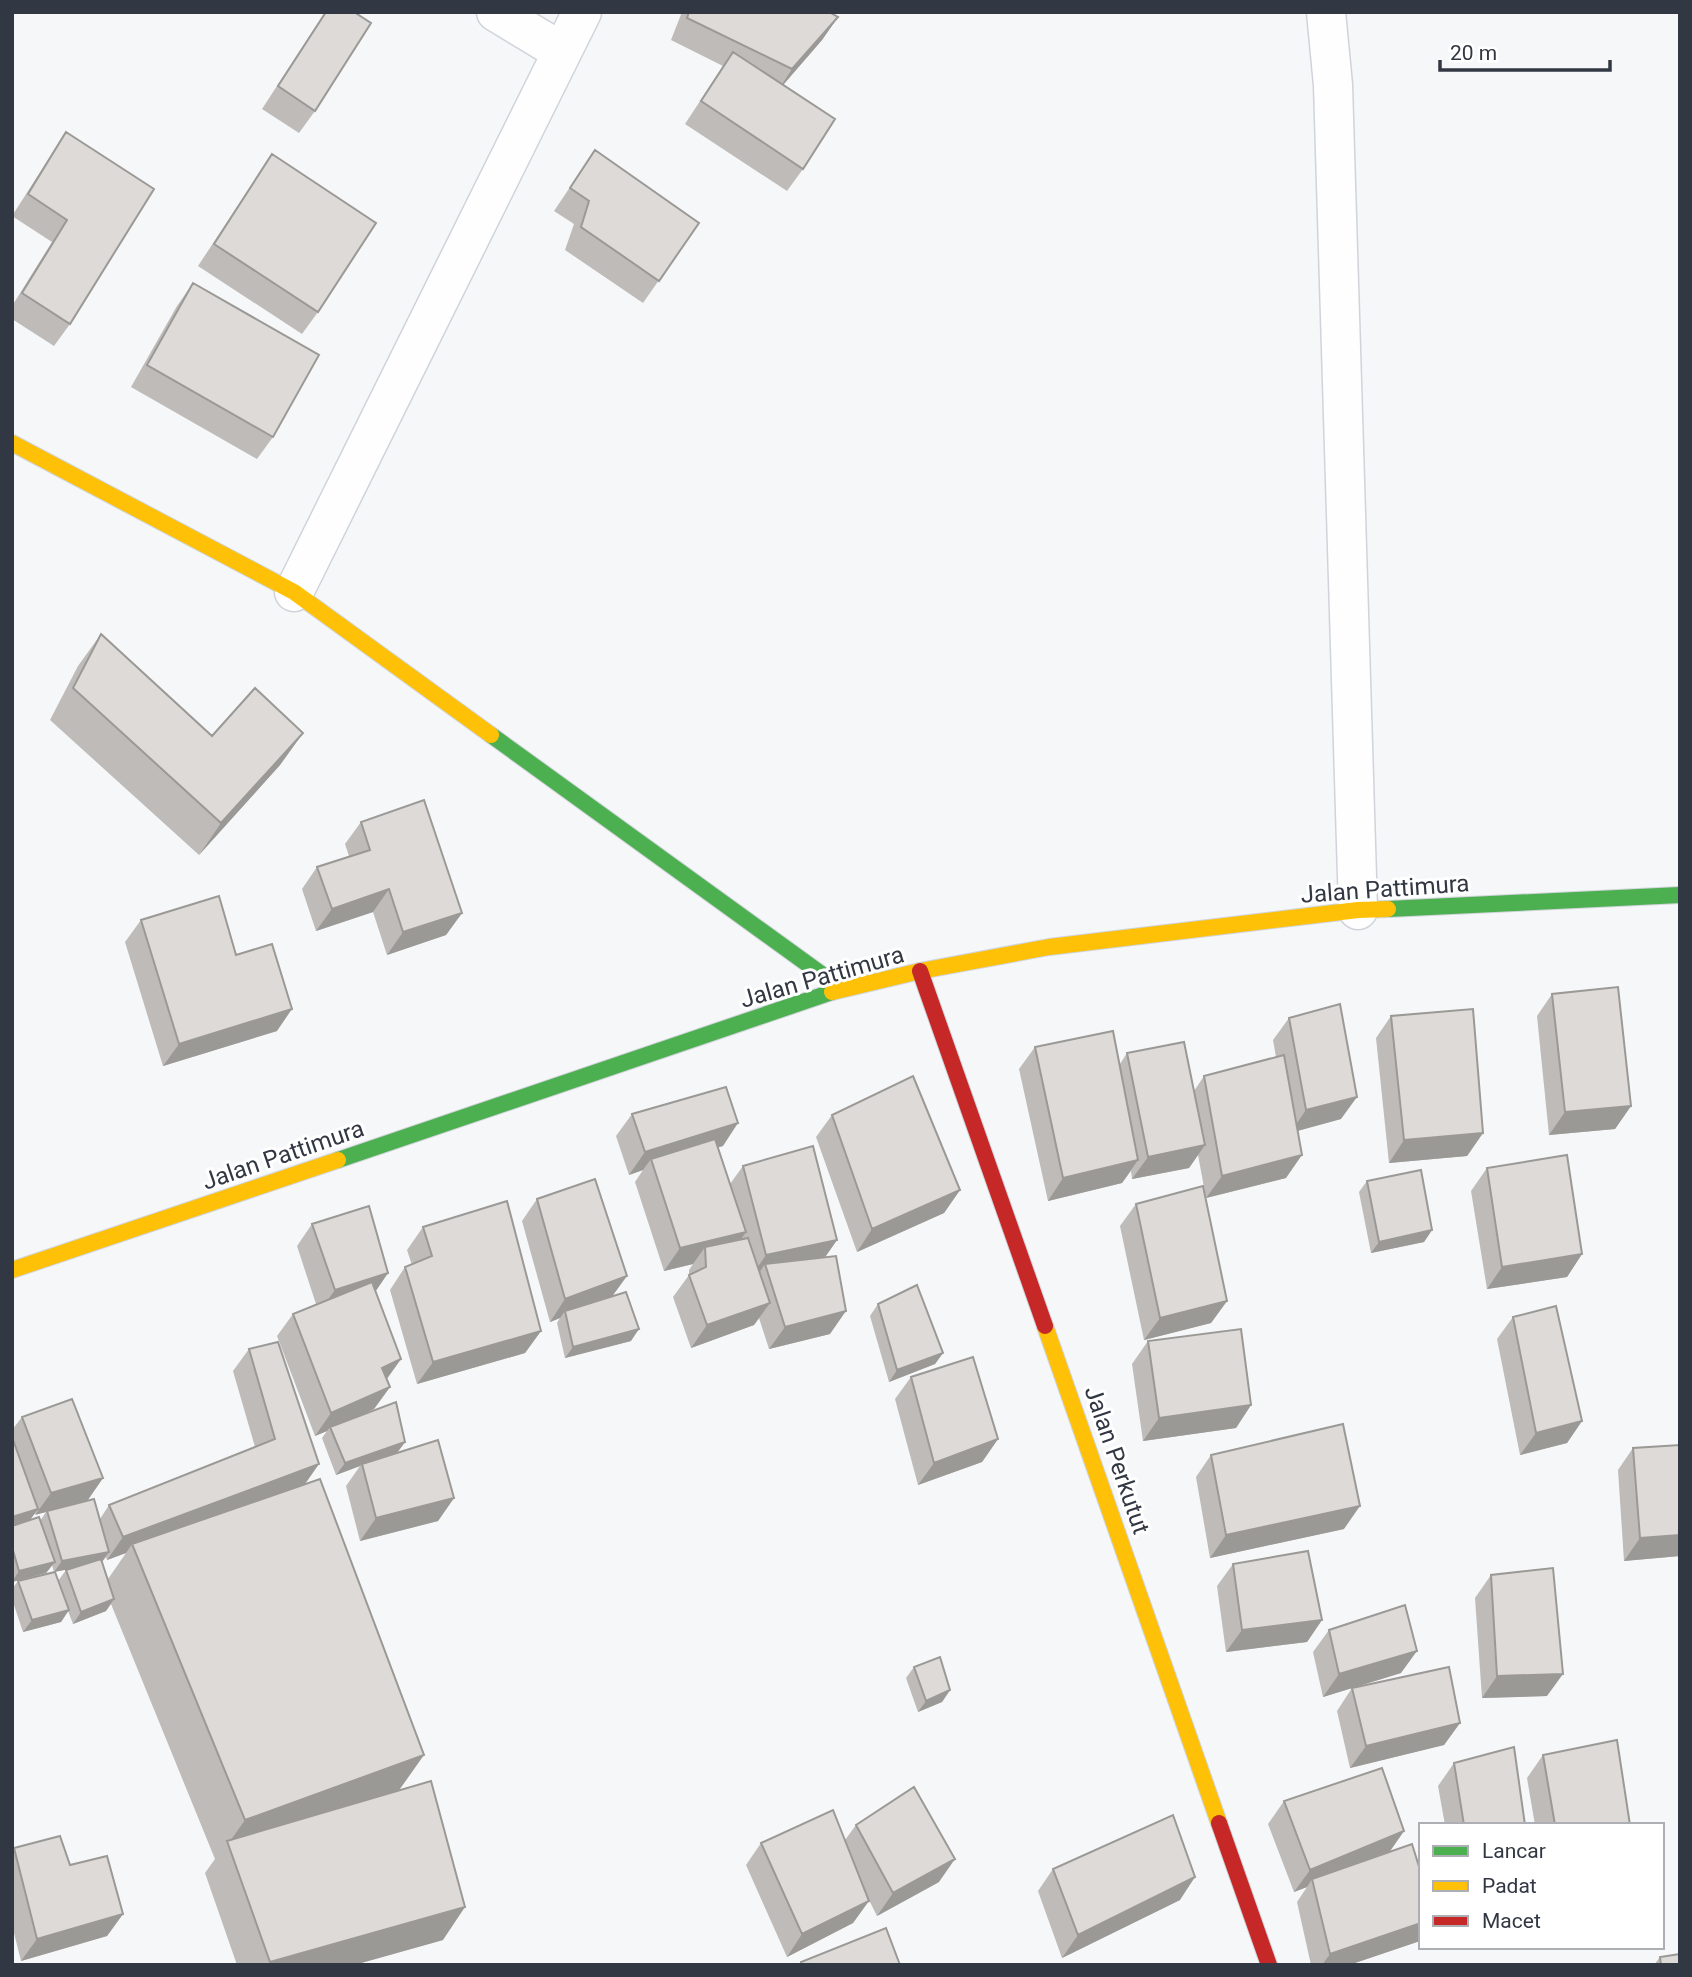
<svg xmlns="http://www.w3.org/2000/svg" width="1692" height="1977" font-family="Roboto,sans-serif">
	<rect width="100%" height="100%" fill="#f5f7f9"/>
	<g fill="none" stroke-linecap="round" stroke-linejoin="round">
		<g stroke="#d0d4da" stroke-width="41">
			<path id="street" d="M496,12l66,40
				M1326,12l7,73 25,825
				M294,592l288,-580"/>
		</g>
		<g stroke="#d0d4da" stroke-width="18">
			<path id="fast" d="M491,735l351,254
				M1388,909l292,-14
				M338,1160l494,-168"/>
		</g>
		<g stroke="#d0d4da" stroke-width="18">
			<path id="slow" d="M12,443l282,149 197,143
				M832,992l88,-21 129,-24 309,-37 30,-1
				M12,1270l326,-110
				M1045,1326l174,497"/>
		</g>
		<g stroke="#d0d4da" stroke-width="18">
			<path id="jam" d="M920,971l125,355
				M1219,1823l50,142"/>
		</g>
		<use href="#street" stroke="#fefefe" stroke-width="38"/>
		<use href="#fast" stroke="#4caf50" stroke-width="16"/>
		<use href="#slow" stroke="#ffc107" stroke-width="16"/>
		<use href="#jam" stroke="#c62828" stroke-width="16"/>
	</g>
	<path fill="#bfbbb9" fill-rule="evenodd" d="M325,12h29l-39,99 -16,22 -37,-24z
		M682,12h147l9,5 -16,23 -39,45 20,84 -16,22 -102,-67 38,-58 -52,-26z
		M66,132l4,192 -16,22 -42,-27v-13l40,-64 -40,-26 39,-61z
		M595,150l104,73 -56,80 -78,-53 9,-26 -20,-13z
		M272,154l46,158 -16,22 -104,-68z
		M193,283l80,154 -16,22 -126,-72 46,-81z
		M101,634l111,102 91,-3 -23,32 -81,90 -149,-135 28,-54z
		M361,822l101,91 -16,22 -59,20 -14,-43 -57,19 -14,-42 15,-22 32,-11 -4,-12z
		M141,920l95,35 41,76 -114,35 -38,-124z
		M1552,994l79,112 -16,23 -66,6 -12,-119z
		M1391,1016l92,117 -16,23 -78,7 -13,-125z
		M1289,1018l52,101 -44,12 -11,47 -80,20 -8,-43 -9,13 -57,11 -1,-8 -9,12 -74,18 -29,-132 16,-22 85,17 7,-11 67,38 10,-15 72,-19 -3,-17z
		M632,1114l91,32 -5,1 12,37 13,-18 94,74 -12,17 5,77 -61,15 -10,-31 -5,7 -63,23 -18,-51 16,-22v-5l4,-6 -29,7 -29,-89 8,-12 -14,5 -13,-39z
		M832,1115l128,75 -16,23 -87,39 -41,-115z
		M1487,1168l95,86 -15,23 -80,12 -16,-98z
		M1367,1181l65,49 -8,12 -53,11 -12,-61z
		M537,1199l76,97 18,45 -66,17 -8,-35 3,-5 -10,4 -28,-101z
		M1136,1204l91,97 -16,22 -67,17 -24,-114z
		M312,1224l76,49 -13,19 26,67 -14,20 3,8 -16,22 -8,4 39,29 -8,11 57,45 -16,23 -78,20 -14,-55 14,-20 -24,9 -14,-37 5,-7 -12,5 -38,-100 16,-22 23,-10 -19,-58z
		M423,1227l118,104 -16,22 -108,31 -27,-94 15,-23 7,-2 -5,-15z
		M878,1304l65,49 -8,11 -46,18 -19,-66z
		M1513,1317l69,104 -15,22 -47,12 -23,-116z
		M1148,1341l103,64 -15,23 -93,13 -11,-77z
		M249,1349l55,136 95,306 44,149 -89,25h-117l-32,-92 10,-14 -104,-255 -5,7 -33,13 -5,-13 -7,11 -38,10 -11,-33v-10l6,-8h40l8,-11 2,-1 -14,3 -2,-7 -6,8 -34,9v-152l10,-13 81,61 -15,22 12,19 9,-14 146,-58 -22,-76zM46,1512l-6,9 -10,-1 4,-6zM126,1553l-18,26 -6,-17 4,-5 1,3z
		M911,1377l87,62 -16,23 -64,23 -23,-86z
		M1680,1445v111l-56,5 -6,-91 15,-22z
		M1211,1455l133,74 -134,29 -14,-81z
		M1233,1564l89,56 -15,22 -81,10 -9,-66z
		M1491,1575l56,121 -65,2 -7,-100z
		M1329,1630l72,43 -78,24 -10,-45z
		M914,1667l36,23 -8,12 -24,10 -12,-34z
		M1352,1688l108,35 -16,22 -94,23 -13,-57z
		M1543,1755l87,70h-95l-8,-47z
		M1454,1763l71,62h-80l-7,-39z
		M1284,1801l120,30 -14,20 31,22v66l-1,2 -71,24h-38l-14,-63 10,-15 -13,5 -26,-68z
		M856,1825l83,57 -62,34 -8,-16 -16,23 -66,34 -41,-92 15,-22 84,-3z
		M14,1848l56,17 53,49 -16,22 -86,25 -9,-36v-75z
		M1053,1869l127,31 -118,58 -24,-67z
		M1660,1957l20,8h-26z"/>
	<path fill="#9b9996" d="M838,17l-16,23 -45,52 15,-23z
		M303,733l-23,32 -81,90 22,-32z
		M389,889l-16,23 -57,19 16,-22z
		M462,913l-16,22 -59,20 16,-23z
		M292,1009l-15,22 -114,35 16,-22z
		M1357,1097l-16,22 -51,14 16,-23z
		M1631,1106l-16,23 -66,6 16,-23z
		M738,1123l-15,23 -69,21 -3,-8 -8,11 -14,5 16,-23z
		M1483,1133l-16,23 -78,7 15,-23z
		M1205,1145l-16,23 -57,11 16,-22z
		M1302,1155l-16,23 -80,20 16,-22z
		M1138,1160l-16,23 -74,18 15,-23z
		M960,1190l-16,23 -87,39 15,-23z
		M1432,1230l-8,12 -53,11 8,-11z
		M746,1232l-16,23 -25,-8 -12,17 -29,7 16,-23z
		M837,1240l-16,23 -56,1 -8,12 -7,2 16,-23z
		M1582,1254l-15,23 -80,12 15,-22z
		M388,1273l-15,22 -54,17 16,-22z
		M627,1276l-16,22 -46,13 -5,7 -10,4 15,-23z
		M1227,1301l-16,22 -67,17 16,-22z
		M770,1303l-16,22 -63,23 16,-23z
		M846,1311l-16,23 -61,15 16,-22z
		M639,1329l-8,12 -66,17 8,-11z
		M541,1331l-16,22 -108,31 16,-22z
		M943,1353l-8,11 -46,18 8,-12z
		M401,1359l-16,22 -3,-13z
		M390,1387l-16,22 -43,20 -1,-2 -3,4 -12,5 16,-23z
		M1251,1405l-15,23 -93,13 16,-23z
		M1582,1421l-15,22 -47,12 16,-22z
		M998,1439l-16,23 -64,23 16,-22z
		M405,1442l-8,11 -35,11 -2,2 -24,9 9,-12z
		M319,1464l-16,23 -171,57 -6,9 -19,7 16,-23z
		M103,1478l-16,23 -52,14 16,-22z
		M454,1498l-16,23 -78,20 16,-23z
		M1360,1506l-16,23 -134,29 16,-23z
		M38,1509l-8,11 -18,6v-9z
		M1680,1535v21l-56,5 16,-23z
		M109,1552l-8,11 -47,9 8,-11z
		M55,1562l-9,11 -34,9 7,-11z
		M114,1599l-8,12 -33,13 8,-12z
		M69,1610l-8,12 -38,10 9,-12z
		M1322,1620l-15,22 -81,10 16,-22z
		M1417,1651l-16,22 -78,24 16,-23z
		M1563,1674l-16,22 -65,2 15,-22z
		M950,1690l-8,12 -24,10 8,-11z
		M1460,1723l-16,22 -94,23 16,-22z
		M424,1755l-29,41 -167,48 17,-24z
		M1404,1831l-16,23 -76,25 -5,8 -13,5 16,-22z
		M955,1859l-16,23 -62,34 16,-23z
		M1195,1877l-15,23 -118,58 16,-23z
		M869,1901l-16,22 -66,34 15,-23z
		M465,1907l-22,33 -89,25h-85l1,-3z
		M123,1914l-16,22 -86,25 16,-22z
		M1421,1923v16l-1,2 -71,24h-27l8,-11z"/>
	<path fill="#dedad7" stroke="#9b9996" stroke-width="2" d="M326,12h28l17,11 -56,88 -37,-25z
		M689,12h140l9,5 -46,52 -105,-51z
		M733,52l102,67 -32,50 -102,-68z
		M66,132l88,57 -84,135 -48,-31 45,-73 -39,-26z
		M595,150l104,73 -40,58 -78,-54 8,-26 -19,-13z
		M272,154l104,69 -58,89 -104,-68z
		M193,283l126,72 -46,82 -126,-72z
		M101,634l111,102 43,-48 48,45 -82,90 -148,-135z
		M424,800l38,113 -59,19 -14,-43 -57,20 -15,-42 53,-17 -9,-28z
		M219,896l17,59 36,-11 20,65 -113,35 -38,-124z
		M1618,987l13,119 -66,6 -13,-118z
		M1340,1004l17,93 -51,13 -17,-92z
		M1473,1009l10,124 -79,7 -13,-124z
		M1113,1031l25,129 -75,18 -28,-131z
		M1184,1042l21,103 -57,12 -21,-104z
		M1284,1055l18,100 -80,21 -18,-100z
		M913,1076l47,114 -88,39 -40,-114z
		M726,1087l12,36 -93,29 -13,-38z
		M715,1139l31,93 -66,16 -29,-89z
		M813,1146l24,94 -71,15 -23,-89z
		M1567,1155l15,99 -80,13 -15,-99z
		M1421,1170l11,60 -53,12 -12,-61z
		M595,1179l32,97 -62,23 -28,-100z
		M1203,1186l24,115 -67,17 -24,-114z
		M507,1201l34,130 -108,31 -28,-95 27,-11 -9,-29z
		M369,1206l19,67 -53,17 -23,-66z
		M748,1238l22,65 -63,22 -18,-50 17,-8 -1,-20z
		M836,1256l10,55 -61,16 -20,-63z
		M372,1282l29,77 -19,9 8,19 -59,26 -38,-99z
		M917,1285l26,68 -46,17 -19,-66z
		M626,1292l13,37 -66,18 -8,-36z
		M1556,1306l26,115 -46,12 -23,-116z
		M1241,1329l10,76 -92,13 -11,-77z
		M278,1342l41,122 -196,73 -14,-32 166,-66 -26,-90z
		M973,1357l25,82 -64,24 -23,-86z
		M72,1399l31,79 -52,15 -29,-76z
		M396,1402l9,40 -60,21 -15,-36z
		M1343,1424l17,82 -134,29 -15,-80z
		M12,1437l26,72 -26,8z
		M438,1440l16,58 -78,20 -14,-54z
		M1680,1445v90l-40,3 -7,-90z
		M320,1479l104,276 -179,65 -113,-276z
		M94,1499l15,53 -47,9 -15,-50z
		M39,1517l16,45 -36,9 -7,-24v-21z
		M1308,1551l14,69 -80,10 -9,-66z
		M101,1559l13,40 -33,13 -15,-42z
		M1553,1568l10,106 -66,2 -6,-101z
		M55,1572l14,38 -37,10 -14,-39z
		M1405,1605l12,46 -78,23 -10,-44z
		M940,1657l10,33 -24,11 -12,-34z
		M1449,1667l11,56 -94,23 -14,-58z
		M1617,1740l13,85h-75l-12,-70z
		M1514,1747l11,78h-61l-10,-62z
		M1382,1768l22,63 -94,39 -26,-69z
		M431,1781l34,126 -195,55 -43,-121z
		M914,1787l41,72 -62,34 -37,-68z
		M833,1810l36,91 -67,33 -41,-91z
		M1173,1815l22,62 -117,58 -25,-66z
		M60,1836l10,29 37,-9 16,58 -86,25 -23,-91z
		M1412,1844l9,29v50l-91,31 -18,-75z
		M886,1928l14,37h-98l-1,-3z
		M1680,1954v11h-19l-1,-8z"/>
	<g text-anchor="middle" stroke-width="6" stroke-linejoin="round" paint-order="stroke">
		<g font-size="24" fill="#323843" stroke="#fff">
			<text transform="translate(1385 889) rotate(-4)" y="8">Jalan Pattimura</text>
			<text transform="translate(822 977) rotate(-16)" y="8">Jalan Pattimura</text>
			<text transform="translate(283 1155) rotate(-19)" y="8">Jalan Pattimura</text>
			<text transform="translate(1117 1460) rotate(71)" y="8">Jalan Perkutut</text>
		</g>
	</g>
	<rect width="1692" height="1977" fill="none" stroke="#323843" stroke-width="28"/>
	<rect x="1419" y="1823" width="245" height="126" fill="#ffffff" stroke="#adafb4" stroke-width="2"/>
	<rect x="1433" y="1846" width="35" height="10" fill="#4caf50" stroke="#adafb4" stroke-width="2"/>
	<text x="1482" y="1858" font-size="21" fill="#323843">Lancar</text>
	<rect x="1433" y="1881" width="35" height="10" fill="#ffc107" stroke="#adafb4" stroke-width="2"/>
	<text x="1482" y="1893" font-size="21" fill="#323843">Padat</text>
	<rect x="1433" y="1916" width="35" height="10" fill="#c62828" stroke="#adafb4" stroke-width="2"/>
	<text x="1482" y="1928" font-size="21" fill="#323843">Macet</text>
	<path d="M1440 60v10h170v-10" fill="none" stroke="#323843" stroke-width="3.5"/>
	<text x="1450" y="60" font-size="21" fill="#323843" stroke="#ffffff" stroke-width="5" paint-order="stroke">20 m</text>
</svg>
